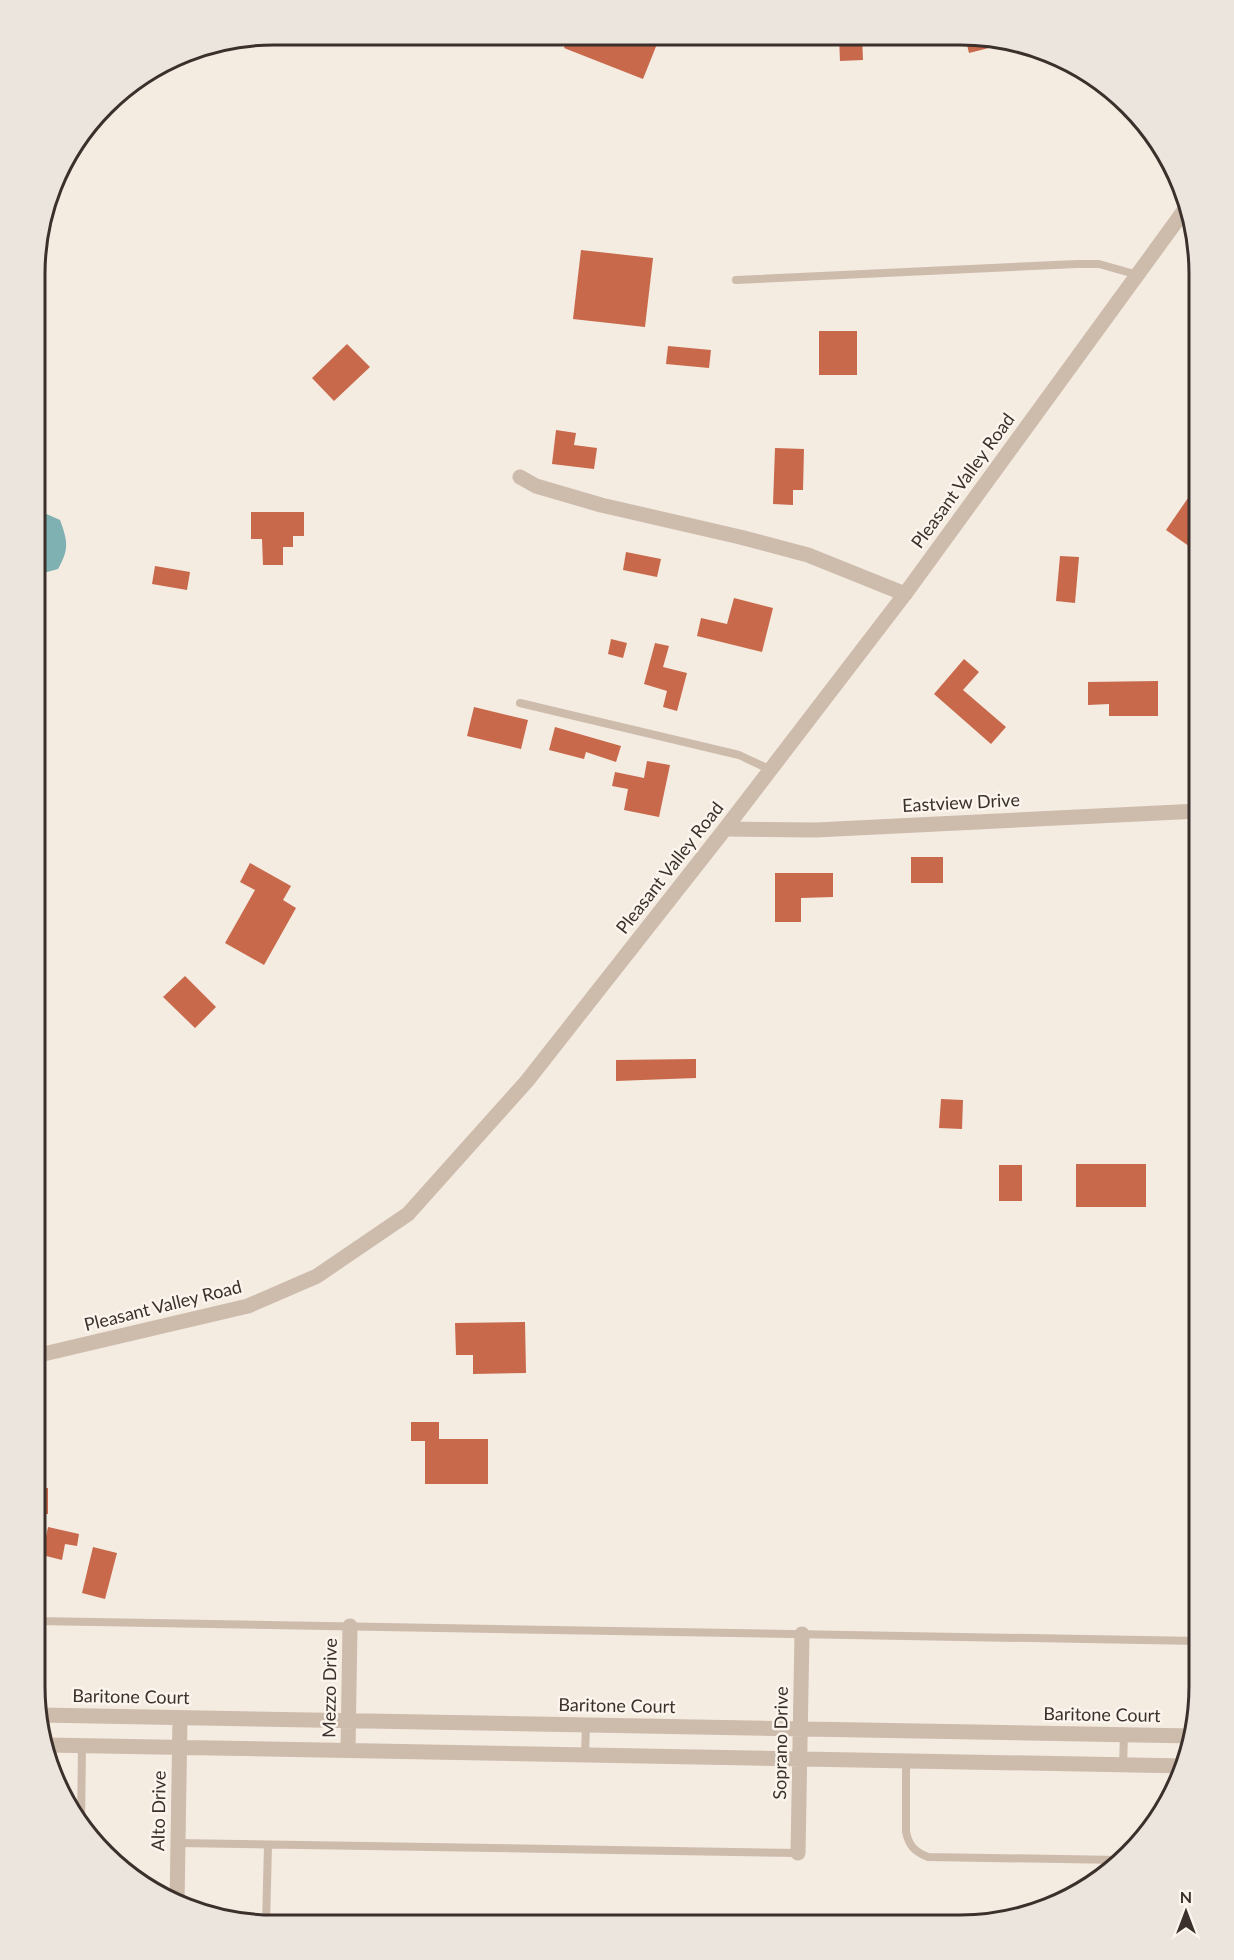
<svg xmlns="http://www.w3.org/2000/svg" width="1234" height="1960" font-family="Lato,sans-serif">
	<rect width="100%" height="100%" fill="#f4ebe1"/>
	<path fill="#7fb0b2" d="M36,512h6l18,8c8,22 9,29 -2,49l-22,6z"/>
	<path fill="#c8694b" d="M569,35l67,1 21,8 -14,35 -79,-31z
		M839,36h23l1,24 -23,1z
		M965,37h21l3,11 -20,5z
		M581,250l72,8 -8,69 -72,-8z
		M819,331h38v44h-38z
		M347,344l23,23 -36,34 -22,-23z
		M668,346l43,4 -2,18 -43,-4z
		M556,430l20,3 -2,12 23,3 -3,21 -42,-5z
		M775,448l29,1 -1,41h-10v15l-20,-1z
		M1199,482v58l-6,9 -27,-19z
		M251,512h53v24h-11v11h-10v18h-20l-1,-26h-11z
		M626,552l35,7 -4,18 -34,-7z
		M1060,556l19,1 -4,46 -19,-2z
		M155,566l35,6 -3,18 -35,-6z
		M734,598l39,10 -11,44 -65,-16 4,-18 26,6z
		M611,639l16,4 -4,15 -15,-4z
		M655,643l14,3 -6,21 24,6 -10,38 -14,-4 4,-16 -23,-7z
		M964,659l15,13 -16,18 43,37 -15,17 -57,-50z
		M1158,681v35h-49v-12l-21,1v-23z
		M474,707l54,13 -7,29 -54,-13z
		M555,727l66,19 -5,16 -30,-10 -2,7 -35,-9z
		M647,761l23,4 -11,52 -35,-7 4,-21 -16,-3 3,-14 29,6z
		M911,857h32v26h-32z
		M250,863l41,23 -8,14 13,8 -32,57 -39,-22 30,-53 -15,-8z
		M775,873h58v24l-32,1v24h-26z
		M185,976l31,31 -21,21 -32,-31z
		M696,1059v19l-80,3v-21z
		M941,1099l22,1 -1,29 -23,-1z
		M1076,1164h70v43h-70z
		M999,1165h23v36h-23z
		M525,1322l1,51 -53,1v-19h-17l-1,-32z
		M411,1422h28v17h49v45h-63v-43h-14z
		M35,1488h13v26h-13z
		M48,1527l31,7 -2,12 -12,-2 -3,16 -20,-5z
		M93,1547l24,6 -12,46 -23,-6z"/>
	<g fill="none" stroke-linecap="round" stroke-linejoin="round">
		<path stroke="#cdbbac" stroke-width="8" d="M736,280l341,-16h22l39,11
			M520,703l219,52 32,15
			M35,1621l1164,20
			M585,1755l1,-30
			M906,1760v72c3,14 9,20 22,25l193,3
			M1123,1765l1,-30
			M81,1826l1,-81
			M178,1843l620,10
			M266,1924l2,-79"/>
		<path stroke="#cdbbac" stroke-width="15" d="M520,477l16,9 65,19 139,32 68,18 97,39
			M725,829l91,1 383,-19
			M40,1715l1152,21
			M46,1745l1140,21
			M348,1750l2,-124
			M798,1853l4,-219
			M177,1904l3,-186"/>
		<path stroke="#cdbbac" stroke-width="15" d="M35,1356l213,-50 69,-30 91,-62 119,-133 198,-252 180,-235 281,-386"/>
	</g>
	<g text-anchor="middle" stroke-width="5" stroke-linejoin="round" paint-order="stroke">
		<g font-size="18" fill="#3b302b" stroke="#fbf5ee">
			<text transform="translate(963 481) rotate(-54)" y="6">Pleasant Valley Road</text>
			<text transform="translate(961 803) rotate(-3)" y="6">Eastview Drive</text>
			<text transform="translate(670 868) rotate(-52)" y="6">Pleasant Valley Road</text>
			<text transform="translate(163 1306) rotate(-14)" y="6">Pleasant Valley Road</text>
			<text transform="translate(330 1688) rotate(-89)" y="6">Mezzo Drive</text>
			<text transform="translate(131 1697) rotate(1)" y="6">Baritone Court</text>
			<text transform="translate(617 1706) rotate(1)" y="6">Baritone Court</text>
			<text transform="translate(1102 1715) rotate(1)" y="6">Baritone Court</text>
			<text transform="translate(781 1743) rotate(-89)" y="6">Soprano Drive</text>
			<text transform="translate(159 1811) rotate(-89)" y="6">Alto Drive</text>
		</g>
	</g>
	<path d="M0 0H1234V1960H0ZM274 45H960A229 229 0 0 1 1189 274V1686A229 229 0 0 1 960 1915H274A229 229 0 0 1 45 1686V274A229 229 0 0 1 274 45Z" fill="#ece5de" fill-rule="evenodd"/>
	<path fill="none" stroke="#3b302b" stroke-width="3" d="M274 45H960A229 229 0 0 1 1189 274V1686A229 229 0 0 1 960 1915H274A229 229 0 0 1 45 1686V274A229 229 0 0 1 274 45Z"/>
	<g transform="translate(1186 1912)" stroke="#fbf5ee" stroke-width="4.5" paint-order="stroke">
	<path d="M0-4.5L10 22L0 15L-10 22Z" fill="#3b302b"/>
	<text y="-9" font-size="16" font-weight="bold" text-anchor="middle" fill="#3b302b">N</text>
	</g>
</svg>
